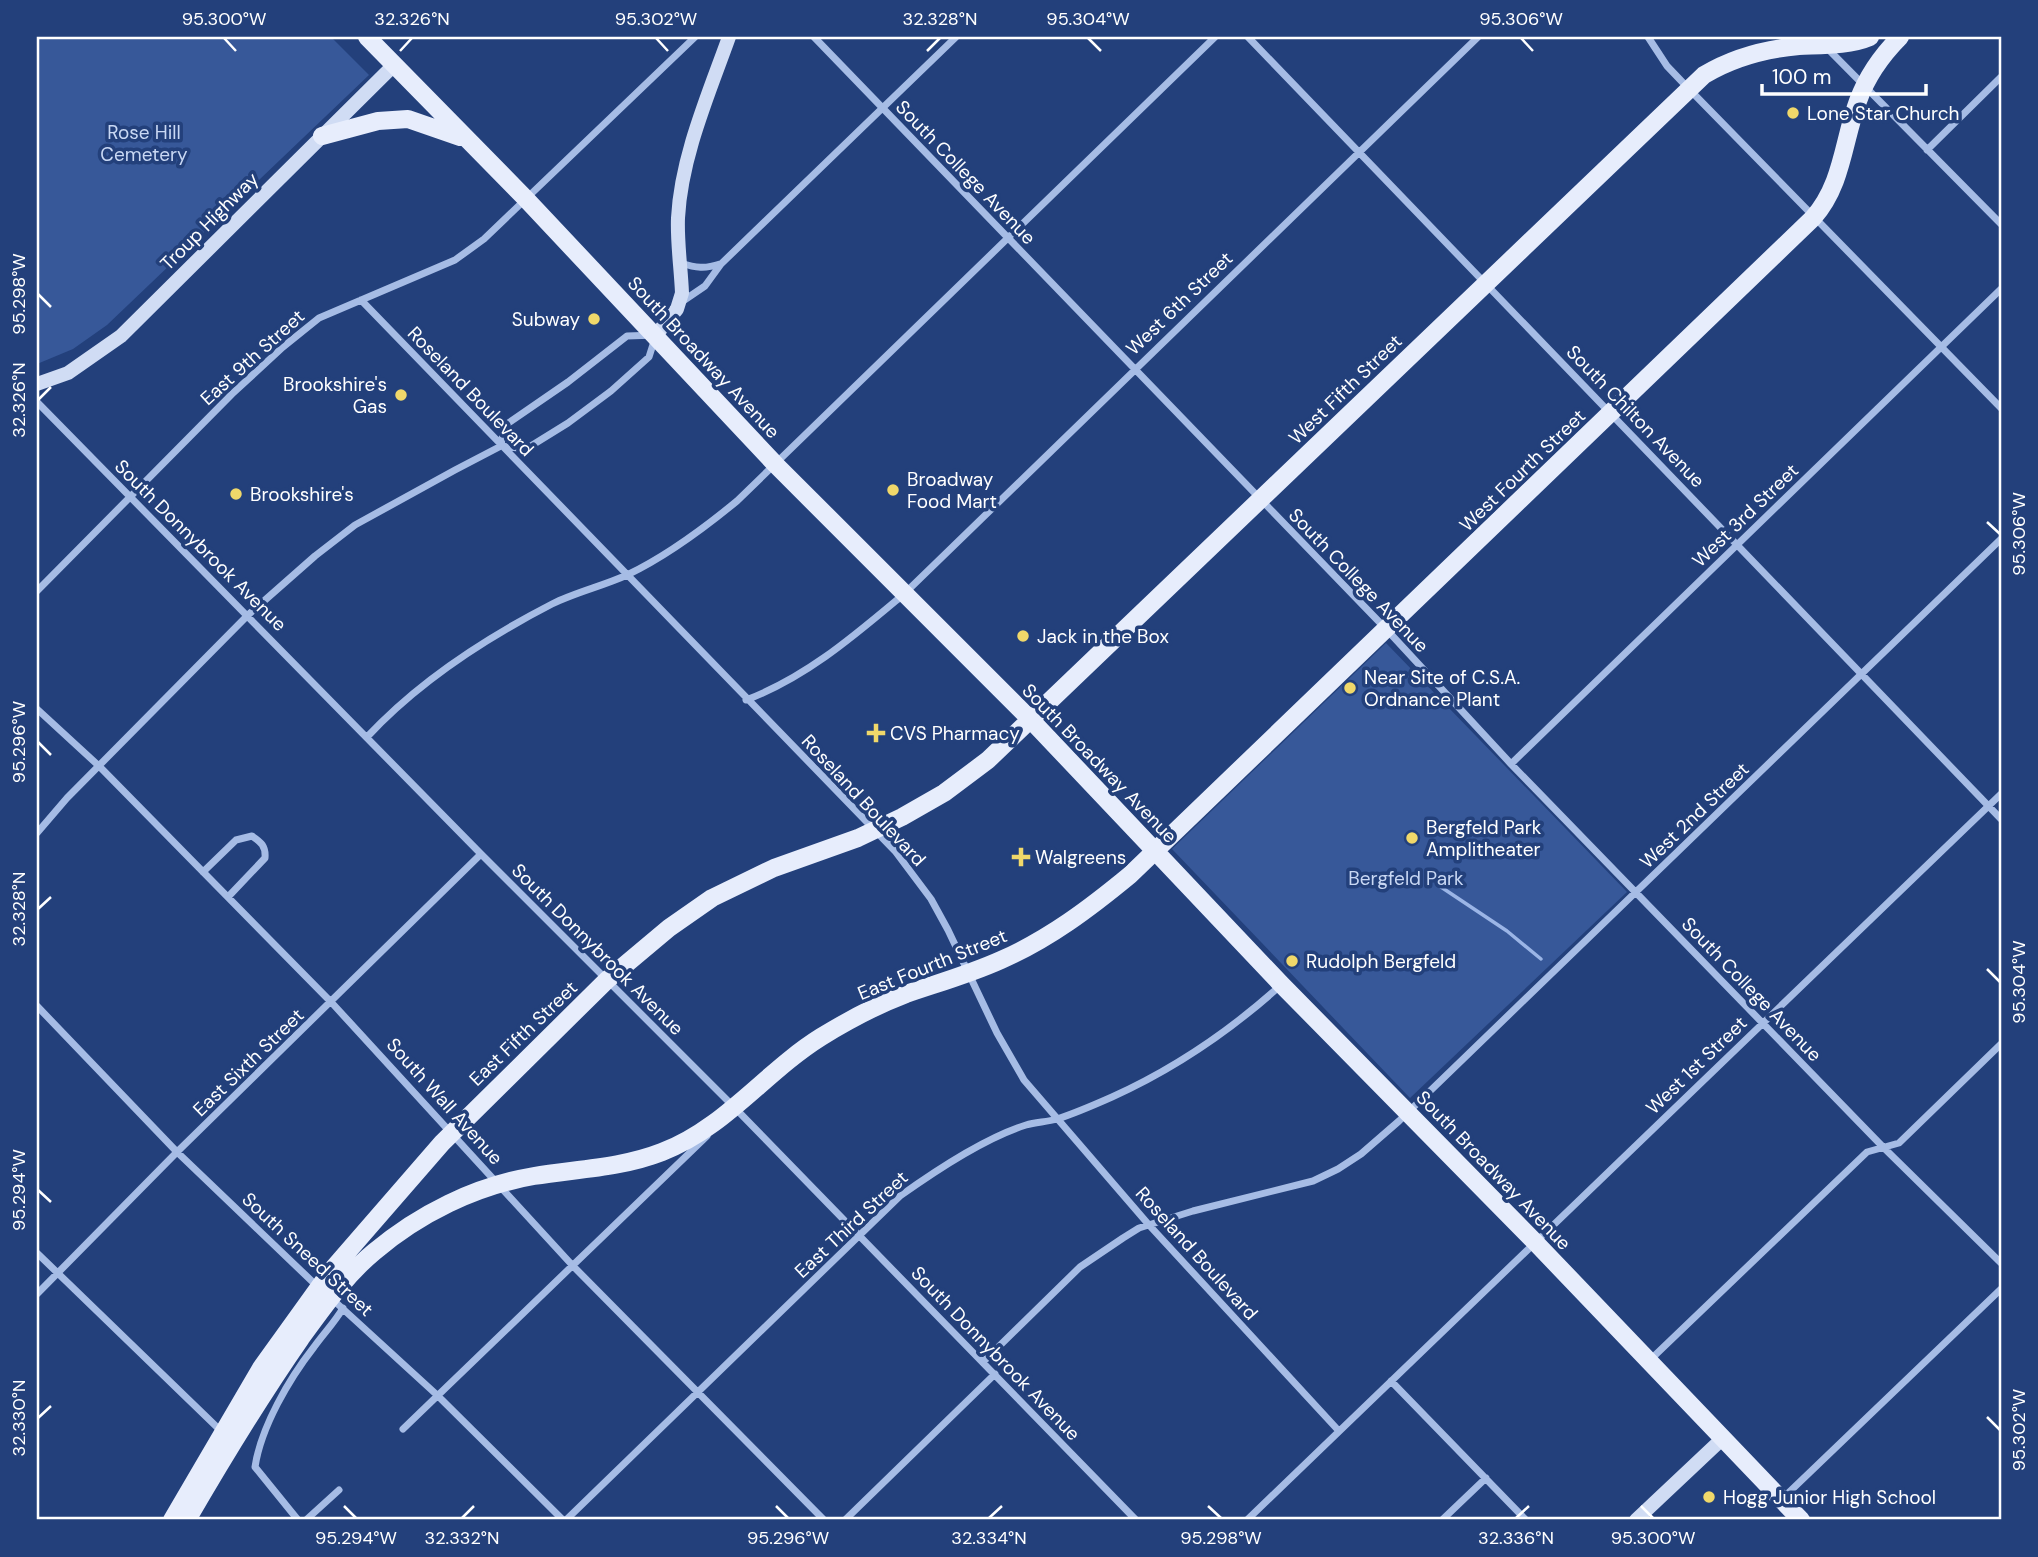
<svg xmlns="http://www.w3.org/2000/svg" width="2038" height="1557" font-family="'DM Sans',sans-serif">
	<rect width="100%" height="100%" fill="#23407b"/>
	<path fill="#375899" d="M37,37h294l38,38 -262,250 -34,24 -36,15z
		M1386,643l241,249 -217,206 -238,-249z"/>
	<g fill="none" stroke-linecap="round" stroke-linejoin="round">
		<path stroke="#9bb5e6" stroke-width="3.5" d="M1438,885l69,46 34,28"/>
		<path stroke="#a6bce5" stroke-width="7" d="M814,37l573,593 124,134 372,383 118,116
			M1248,37l753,782
			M1648,37l19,29 21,22 313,320
			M1827,48l174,176
			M1927,150l74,-73
			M681,263c15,5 24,6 39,1
			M361,300l534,551 36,48 17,31 49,103 27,47 125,145 189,205
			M680,303l25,-17 16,-22 235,-227
			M37,402l444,452 253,253 402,413
			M37,591l195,-197 51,-47 36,-29 136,-58 29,-21 211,-202
			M746,700c61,-23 109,-65 158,-106l574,-557
			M37,709l62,57 233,237 241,263 251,254
			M367,737c52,-56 117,-98 185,-133 24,-12 51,-18 75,-29 40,-19 76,-46 110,-74l478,-464
			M1511,764l490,-475
			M37,833l30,-35 181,-183 67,-59 40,-31 100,-55 46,-24 25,3 42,-26 43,-32 38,-34 7,-22 -29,1 -59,46 -64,44 -3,20
			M203,872l33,-32 16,-4c9,6 14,10 13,22l-37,39
			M37,1006l140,146 142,136
			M37,1253l185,179
			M37,1294l140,-142 304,-298
			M331,1298l106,97 126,125
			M1649,1361l218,-209 32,-9 102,-99
			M983,1362l97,-95 43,-29 16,-10 54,-17 120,-30 25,-12 23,-15 38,-33 602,-582
			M1391,1381l135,139
			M403,1429l304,-293
			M1782,1499l219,-210
			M298,1520l-43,-53c6,-40 34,-88 59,-120 10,-14 21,-25 29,-39
			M306,1520l33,-30
			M566,1520l334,-324c35,-25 84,-58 126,-71 10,-3 21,-3 31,-6 19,-6 37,-14 55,-22 62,-28 118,-66 169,-112
			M845,1520l150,-146
			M1247,1520l754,-726
			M1442,1520l44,-42"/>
		<path stroke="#d0dcf4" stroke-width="14" d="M656,335l21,-26 5,-16c-1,-25 -5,-50 -4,-75 3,-61 31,-125 51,-181
			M37,384l31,-11 53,-37 273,-271
			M1636,1520l86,-81"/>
		<path stroke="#e7edfc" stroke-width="18" d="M367,37l159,162 250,266 255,255 250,264 254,258 266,278
			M322,136l56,-15 30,-2 52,18
			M172,1520l89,-152 69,-96 112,-129 165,-163 62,-52 43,-30 62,-30 84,-30 44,-21 42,-24 44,-33 716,-685c30,-18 61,-26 95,-29 23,-1 50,0 71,-9
			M187,1520c36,-62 73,-123 114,-182 22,-30 44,-62 73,-86 45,-38 101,-66 160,-76 43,-7 87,-8 128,-24 63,-24 103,-80 159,-115 26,-16 56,-32 85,-43 32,-11 64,-20 95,-34 48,-21 89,-52 129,-85l683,-657c30,-34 30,-77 45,-117 9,-25 24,-46 42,-64"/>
	</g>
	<path fill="none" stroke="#fff" stroke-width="2.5" d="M224,38l12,13M656,38l12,13M1088,38l13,13M1521,38l12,13M400,51l12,-13M927,51l13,-13M38,294l13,13M38,400l13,-13M1987,522l13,12M38,742l13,13M38,909l13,-12M1987,969l13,13M38,1190l13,12M1987,1417l13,13M38,1418l13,-12M344,1506l12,12M776,1506l12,12M1208,1506l13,12M1641,1506l12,12M462,1518l12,-12M989,1518l13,-12M1516,1518l13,-12"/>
	<g fill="#f0d86a" stroke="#23407b" stroke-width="2.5">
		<circle cx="1793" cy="113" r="7"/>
		<circle cx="594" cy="319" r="7"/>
		<circle cx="401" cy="395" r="7"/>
		<circle cx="893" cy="490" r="7"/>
		<circle cx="236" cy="494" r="7"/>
		<circle cx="1023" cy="636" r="7"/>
		<circle cx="1350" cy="688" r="7"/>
		<path d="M872.5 722.5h7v7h7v7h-7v7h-7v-7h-7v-7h7z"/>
		<circle cx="1412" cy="838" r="7"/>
		<path d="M1017.5 846.5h7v7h7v7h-7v7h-7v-7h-7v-7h7z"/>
		<circle cx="1292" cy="961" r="7"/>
		<circle cx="1709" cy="1497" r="7"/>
	</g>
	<g text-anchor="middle" stroke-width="7" stroke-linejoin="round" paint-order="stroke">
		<g font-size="19" fill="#fff" stroke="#23407b" text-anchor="start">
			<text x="1807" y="120">Lone Star Church</text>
			<text x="580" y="326" text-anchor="end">Subway</text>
			<text x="387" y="391" text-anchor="end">Brookshire's<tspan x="387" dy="22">Gas</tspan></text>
			<text x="907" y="486">Broadway<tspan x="907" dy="22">Food Mart</tspan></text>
			<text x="250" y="501">Brookshire's</text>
			<text x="1037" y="643">Jack in the Box</text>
			<text x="1364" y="684">Near Site of C.S.A.<tspan x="1364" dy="22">Ordnance Plant</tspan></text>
			<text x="890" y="740">CVS Pharmacy</text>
			<text x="1426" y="834">Bergfeld Park<tspan x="1426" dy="22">Amplitheater</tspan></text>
			<text x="1035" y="864">Walgreens</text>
			<text x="1306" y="968">Rudolph Bergfeld</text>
			<text x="1723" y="1504">Hogg Junior High School</text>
		</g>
		<g font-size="19" fill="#c9d8f4" stroke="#23407b">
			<text x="144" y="139">Rose Hill<tspan x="144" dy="22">Cemetery</tspan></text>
			<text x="1406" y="885">Bergfeld Park</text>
		</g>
		<g font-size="19" fill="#fff" stroke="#23407b">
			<text transform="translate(966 172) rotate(46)" y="7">South College Avenue</text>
			<text transform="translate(209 221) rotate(-45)" y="7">Troup Highway</text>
			<text transform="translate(1179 303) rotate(-44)" y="7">West 6th Street</text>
			<text transform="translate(252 357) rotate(-42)" y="7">East 9th Street</text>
			<text transform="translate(704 357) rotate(47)" y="7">South Broadway Avenue</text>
			<text transform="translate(1345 389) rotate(-44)" y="7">West Fifth Street</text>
			<text transform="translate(471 391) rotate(46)" y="7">Roseland Boulevard</text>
			<text transform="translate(1636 416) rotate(46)" y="7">South Chilton Avenue</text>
			<text transform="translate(1522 470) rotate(-44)" y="7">West Fourth Street</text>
			<text transform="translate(1745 515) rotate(-44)" y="7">West 3rd Street</text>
			<text transform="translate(201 545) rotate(45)" y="7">South Donnybrook Avenue</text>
			<text transform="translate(1359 580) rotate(46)" y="7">South College Avenue</text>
			<text transform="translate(1100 763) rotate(46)" y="7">South Broadway Avenue</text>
			<text transform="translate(864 800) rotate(47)" y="7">Roseland Boulevard</text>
			<text transform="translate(1694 815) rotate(-44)" y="7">West 2nd Street</text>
			<text transform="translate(598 949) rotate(45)" y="7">South Donnybrook Avenue</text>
			<text transform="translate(932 964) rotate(-22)" y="7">East Fourth Street</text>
			<text transform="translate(1752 989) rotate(46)" y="7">South College Avenue</text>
			<text transform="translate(523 1033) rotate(-44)" y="7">East Fifth Street</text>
			<text transform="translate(248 1062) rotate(-44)" y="7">East Sixth Street</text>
			<text transform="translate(1696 1065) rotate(-44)" y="7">West 1st Street</text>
			<text transform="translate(445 1101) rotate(48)" y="7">South Wall Avenue</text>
			<text transform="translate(1494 1170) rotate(46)" y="7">South Broadway Avenue</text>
			<text transform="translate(851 1224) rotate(-43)" y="7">East Third Street</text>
			<text transform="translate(1197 1253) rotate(48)" y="7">Roseland Boulevard</text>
			<text transform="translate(308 1254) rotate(43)" y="7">South Sneed Street</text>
			<text transform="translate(996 1353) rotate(46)" y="7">South Donnybrook Avenue</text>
		</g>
	</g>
	<rect width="2038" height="1557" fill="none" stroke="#23407b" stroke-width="77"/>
	<path d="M1762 84v10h164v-10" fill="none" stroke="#ffffff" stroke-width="3.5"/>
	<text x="1772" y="84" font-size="21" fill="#ffffff" stroke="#23407b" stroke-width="5" paint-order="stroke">100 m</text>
	<rect x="38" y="38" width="1962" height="1480" fill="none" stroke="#fff" stroke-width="2.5"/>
	<g font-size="18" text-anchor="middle" fill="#fff">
		<text x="224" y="25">95.300°W</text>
		<text x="412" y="25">32.326°N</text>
		<text x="656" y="25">95.302°W</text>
		<text x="940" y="25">32.328°N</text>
		<text x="1088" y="25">95.304°W</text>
		<text x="1521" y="25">95.306°W</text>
		<text transform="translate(19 294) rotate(-90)" y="6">95.298°W</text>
		<text transform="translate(19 400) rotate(-90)" y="6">32.326°N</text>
		<text transform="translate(2019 534) rotate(-90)" y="6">95.306°W</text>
		<text transform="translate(19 742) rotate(-90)" y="6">95.296°W</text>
		<text transform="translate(19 909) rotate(-90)" y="6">32.328°N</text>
		<text transform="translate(2019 982) rotate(-90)" y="6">95.304°W</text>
		<text transform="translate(19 1190) rotate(-90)" y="6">95.294°W</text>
		<text transform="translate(19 1418) rotate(-90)" y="6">32.330°N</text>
		<text transform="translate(2019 1430) rotate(-90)" y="6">95.302°W</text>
		<text x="356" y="1544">95.294°W</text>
		<text x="462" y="1544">32.332°N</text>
		<text x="788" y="1544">95.296°W</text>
		<text x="989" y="1544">32.334°N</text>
		<text x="1221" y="1544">95.298°W</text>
		<text x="1516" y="1544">32.336°N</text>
		<text x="1653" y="1544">95.300°W</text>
	</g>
</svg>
